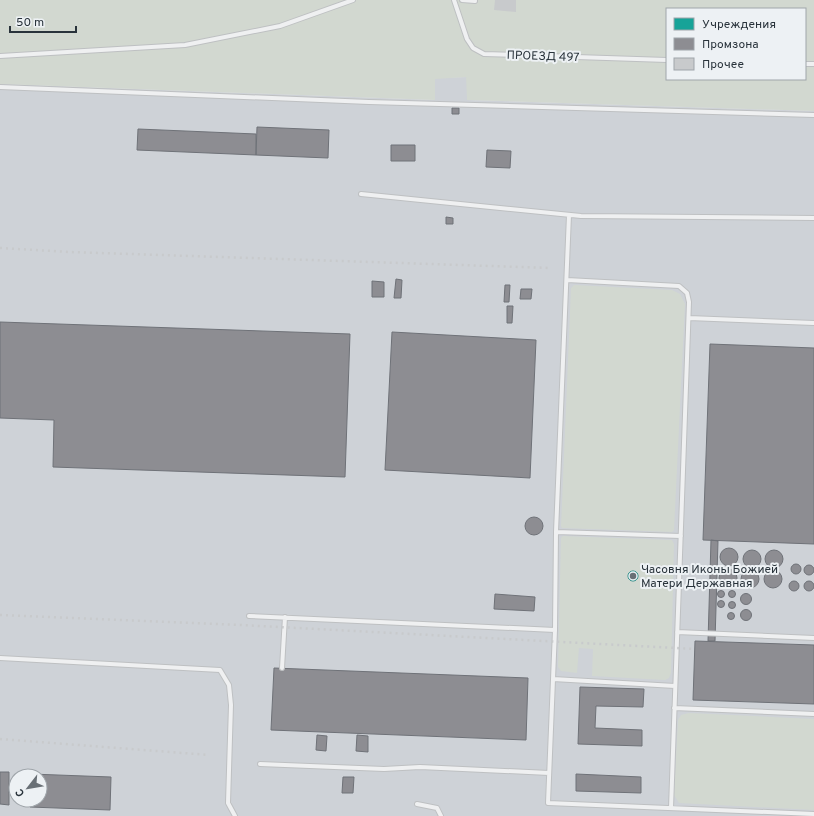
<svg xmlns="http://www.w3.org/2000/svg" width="814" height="816" font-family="Overpass,sans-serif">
	<rect width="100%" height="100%" fill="#e0e2e4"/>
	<path fill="#ced2d7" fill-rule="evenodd" d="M467,77v23l347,11v705h-814v-732l434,16 1,-22zM16,776h24v24h-24z"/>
	<path fill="#d2d8d0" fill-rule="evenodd" d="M0,0h814v111l-347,-11 -1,-23 -31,2v21l-435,-16zM667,9h138v70h-138z
		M574,285l98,5 8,4 5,10 -11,226 -2,2 -110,-4 -1,-2 10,-238z
		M563,536l109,4 2,4 -3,129 -2,5 -4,2 -73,-4 1,-27 -14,-1 -2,25 -16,-2 -3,-4 3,-129z
		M689,713l125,6v91l-135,-7 -5,-8 4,-75 3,-5z"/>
	<path fill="#17a398" stroke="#1c817c" d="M628 576a5 5 0 1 1 10 0a5 5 0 1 1-10 0Z"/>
	<path fill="#8d8d92" stroke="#6f7278" d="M452,108h7v6h-7z
		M257,127l72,3 -1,28 -72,-3z
		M138,129l118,5v21l-119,-5z
		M391,145h24v16h-24z
		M487,150l24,1 -1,17 -24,-1z
		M446,217l7,1v6h-7z
		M396,279l6,1 -1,18h-7z
		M372,281l12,1v15h-12z
		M505,285h5l-1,17h-5z
		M521,289h11l-1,10h-11z
		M507,306h6l-1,17h-5z
		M0,322l350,12 -5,143 -292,-10 1,-47 -54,-2z
		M392,332l144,8 -6,138 -145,-8z
		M710,344l104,4v196l-111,-4z
		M525 526a9 9 0 1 1 18 0a9 9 0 1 1-18 0Z
		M711,540l7,1 -3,100h-7z
		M720 557a9 9 0 1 1 18 0a9 9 0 1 1-18 0Z
		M743 559a9 9 0 1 1 18 0a9 9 0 1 1-18 0Z
		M765 559a9 9 0 1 1 18 0a9 9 0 1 1-18 0Z
		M791 569a5 5 0 1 1 10 0a5 5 0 1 1-10 0Z
		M804 570a5 5 0 1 1 10 0a5 5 0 1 1-10 0Z
		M719 578a9 9 0 1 1 18 0a9 9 0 1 1-18 0Z
		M764 579a9 9 0 1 1 18 0a9 9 0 1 1-18 0Z
		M741 579a9 9 0 1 1 18 0a9 9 0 1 1-18 0Z
		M804 586a5 5 0 1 1 10 0a5 5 0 1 1-10 0Z
		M789 586a5 5 0 1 1 10 0a5 5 0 1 1-10 0Z
		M728.5 594a3.5 3.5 0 1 1 7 0a3.5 3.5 0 1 1-7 0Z
		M717.5 594a3.5 3.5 0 1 1 7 0a3.5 3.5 0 1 1-7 0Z
		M740.5 599a5.5 5.5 0 1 1 11 0a5.5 5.5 0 1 1-11 0Z
		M495,594l40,3 -1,14 -40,-2z
		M717.5 604a3.5 3.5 0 1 1 7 0a3.5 3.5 0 1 1-7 0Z
		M728.5 605a3.5 3.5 0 1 1 7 0a3.5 3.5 0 1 1-7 0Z
		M740.5 615a5.5 5.5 0 1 1 11 0a5.5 5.5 0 1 1-11 0Z
		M727.5 616a3.5 3.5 0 1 1 7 0a3.5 3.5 0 1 1-7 0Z
		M695,641l119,4v59l-121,-4z
		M274,668l254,10 -2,62 -255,-10z
		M580,687l64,2 -1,18 -47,-1 -1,22 47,2v16l-64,-2z
		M317,735l10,1 -1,15 -10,-1z
		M357,735l11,1v16l-12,-1z
		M0,772h9v33l-9,-1z
		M31,774l80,3 -1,33 -80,-3v-7h10v-24h-9z
		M576,774l65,3v16l-65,-2z
		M343,777h11l-1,16h-11z"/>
	<path fill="#c8cacc" d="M495,0h21v12l-22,-2z"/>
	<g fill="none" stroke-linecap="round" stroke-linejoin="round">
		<g stroke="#bec0c2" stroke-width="6">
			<path id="lane" d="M454,0l13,39 6,9 11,6 183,6
				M462,0l13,1
				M0,56l185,-11 95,-19 73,-26
				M805,64h9
				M0,87l369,15 445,13
				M361,194l220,22 233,2
				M569,215l-13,317 -1,98 -7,173 266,11
				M567,280l112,6 8,7 2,9 -18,506
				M689,318l125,5
				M556,532l125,4
				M249,616l306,14
				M677,632l137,6
				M0,658l220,12 9,15 2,20 -3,98 7,13
				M282,668l3,-51
				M553,679l122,7
				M674,708l140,6
				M260,764l124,5 36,-2 129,6
				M417,804l20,4 4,8"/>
		</g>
		<use href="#lane" stroke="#eff0f1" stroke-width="4"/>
		<path stroke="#c8cacc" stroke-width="2.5" stroke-dasharray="2 4" stroke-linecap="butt" d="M0,248l70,4 481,16
			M0,615l241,10 454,24
			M0,739l209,16"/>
	</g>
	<circle fill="#697076" stroke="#edf1f4" stroke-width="1.5" cx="633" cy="576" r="4"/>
	<g text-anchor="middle" stroke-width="4" stroke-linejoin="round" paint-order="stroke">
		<g font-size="12" fill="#29333b" stroke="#edf1f4">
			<text transform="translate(543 56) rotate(2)" y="4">ПРОЕЗД 497</text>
		</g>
		<g font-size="12" fill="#29333b" stroke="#edf1f4" text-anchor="start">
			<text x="641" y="573">Часовня Иконы Божией<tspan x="641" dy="14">Матери Державная</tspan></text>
		</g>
	</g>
	<rect x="666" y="8" width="140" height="72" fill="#edf1f4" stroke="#9fa5aa"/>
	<rect x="674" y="18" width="20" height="12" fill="#17a398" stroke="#9fa5aa"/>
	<text x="702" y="28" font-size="12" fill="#29333b">Учреждения</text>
	<rect x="674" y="38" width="20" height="12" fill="#8d8d92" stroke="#9fa5aa"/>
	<text x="702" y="48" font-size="12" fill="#29333b">Промзона</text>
	<rect x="674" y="58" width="20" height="12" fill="#c8cacc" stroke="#9fa5aa"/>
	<text x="702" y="68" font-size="12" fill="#29333b">Прочее</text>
	<g transform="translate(28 788) rotate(239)"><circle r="19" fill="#edf1f4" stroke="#9fa5aa"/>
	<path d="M0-3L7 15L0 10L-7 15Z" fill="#697076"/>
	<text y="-6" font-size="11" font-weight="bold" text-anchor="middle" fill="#29333b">С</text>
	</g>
	<path d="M10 26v6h66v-6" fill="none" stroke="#29333b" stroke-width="2"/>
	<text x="16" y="26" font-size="12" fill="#29333b" stroke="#edf1f4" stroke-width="3" paint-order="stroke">50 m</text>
</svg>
